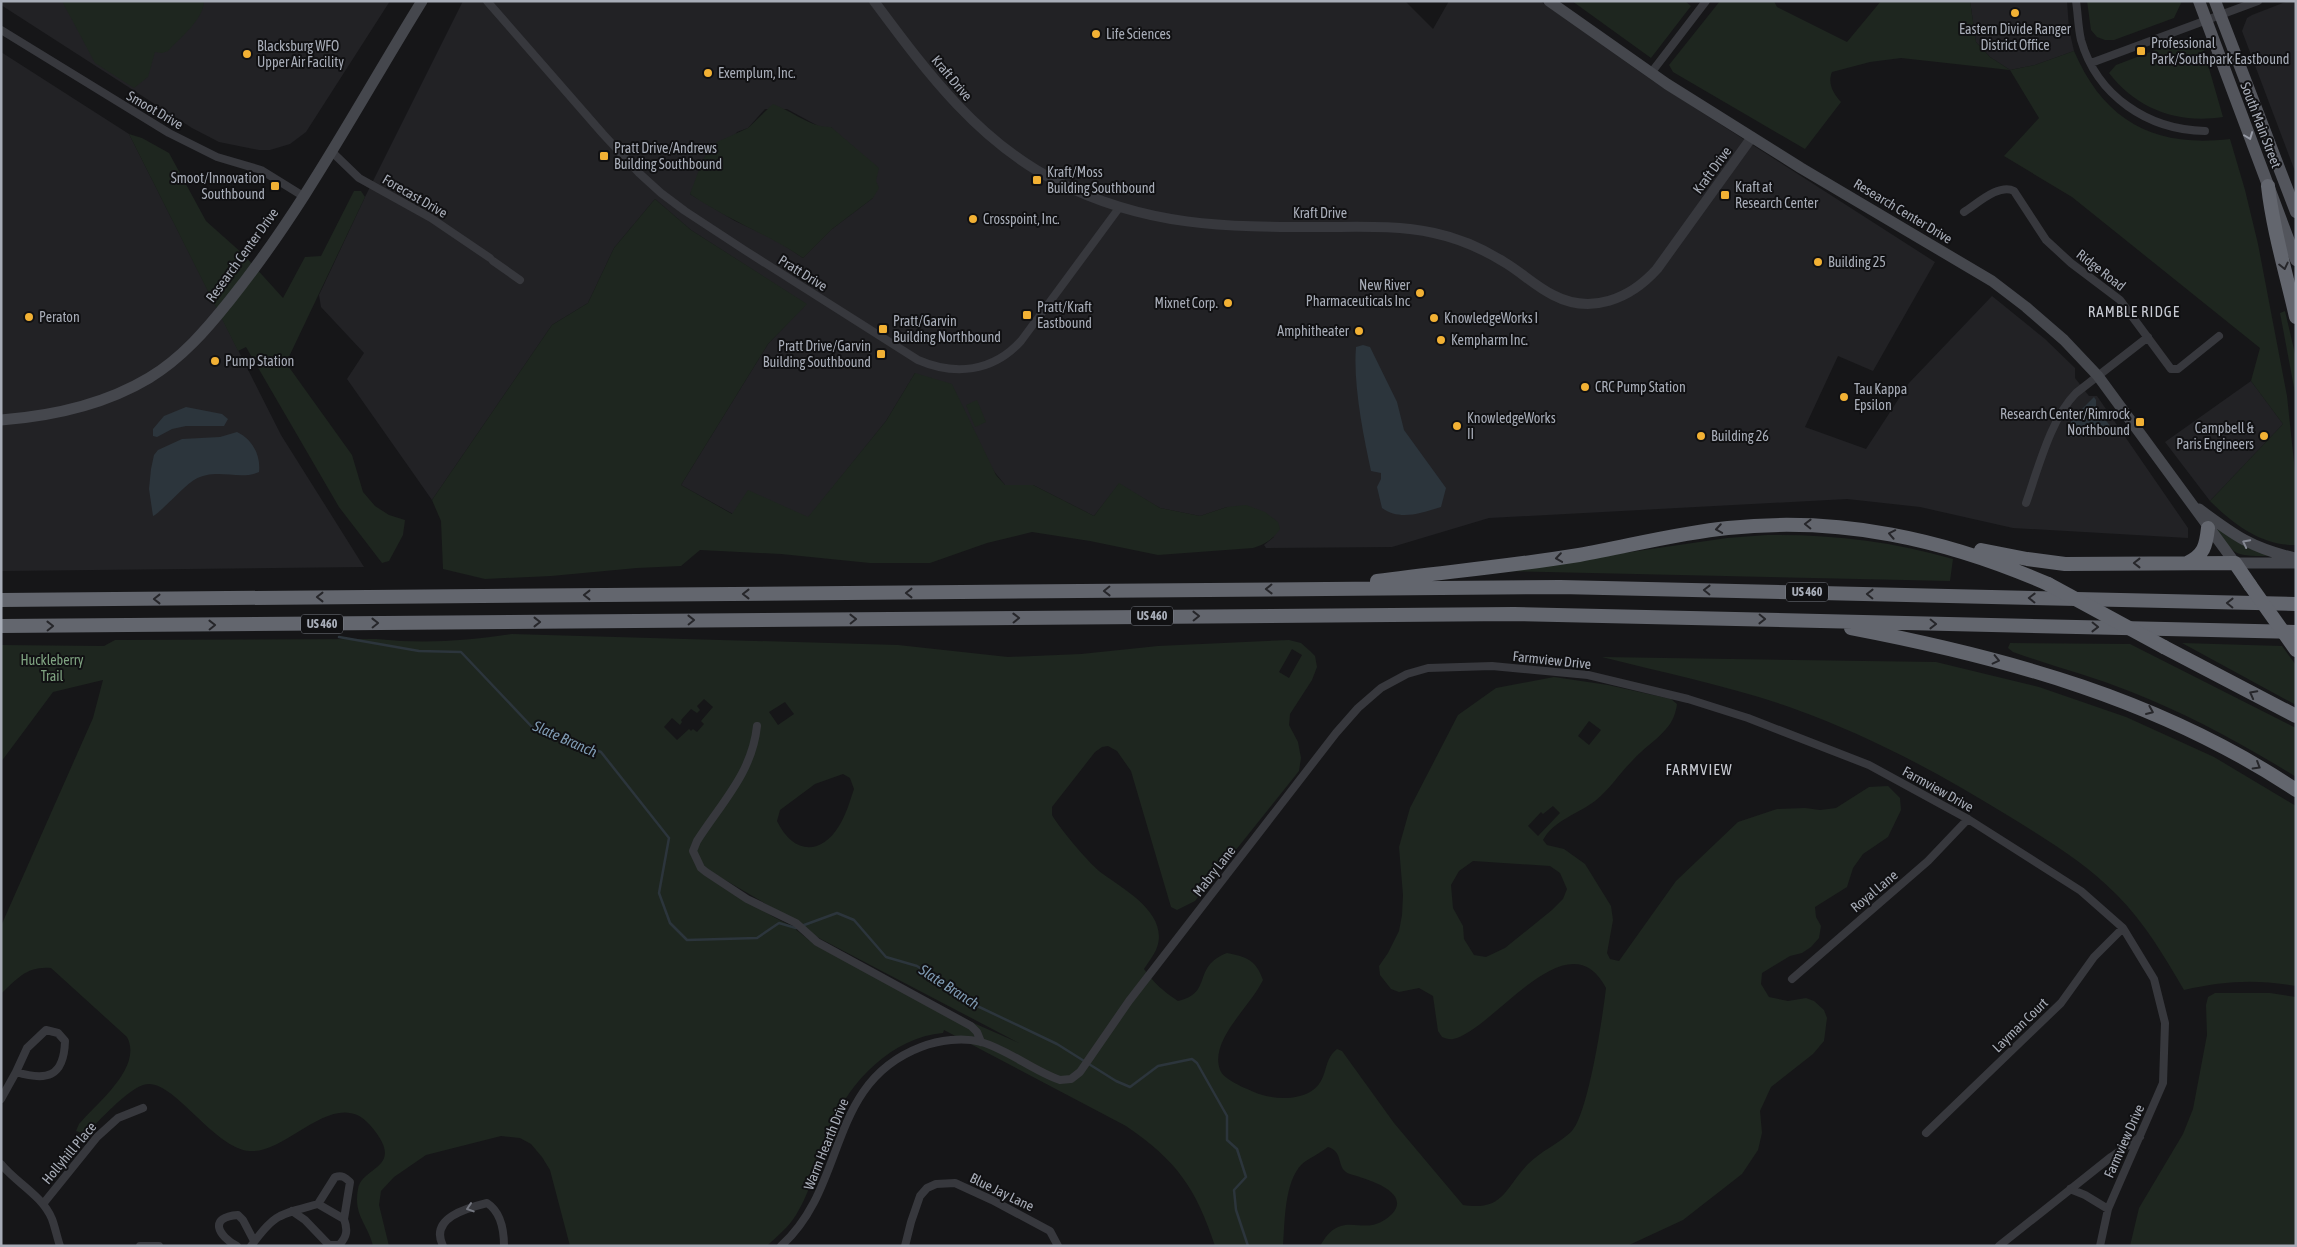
<svg xmlns="http://www.w3.org/2000/svg" width="2297" height="1247" font-family="'Asap Condensed',sans-serif">
	<rect width="100%" height="100%" fill="#161618"/>
	<path fill="#222225" fill-rule="evenodd" d="M1,1h389l-84,131 -16,12 -20,6h-11l-40,-8 -27,-14 -191,-123z
		M463,1h942l28,28 16,-28h91l113,80 282,181 -62,109 -35,-15 -33,71 61,22 43,-66 83,-87 53,43 30,29v10l14,18h8l91,132v10l-175,-10 -93,-21 -73,-8 -358,19 -97,29 -126,1 -2,-3 10,-8 -47,-30 -27,9 -40,-8 -41,-24 -25,32 -61,-31h-28l-90,-112 -29,48 -78,97 -60,-27 -15,23 -52,-29 87,-141 38,-40 -115,-74 -36,-31 -41,49 -26,55 -36,22 -120,175 -85,-121 17,-26 -43,-46 -2,-12 46,-98zM765,109h22l33,18h11l42,71 -41,31 -29,29 -27,-18 -41,-19 -45,-27 47,-62 11,-4z
		M1970,1h97l2,28 5,22 -39,14 -25,5 -20,-13 -14,-15z
		M2288,1h8v173l-54,-143 5,-13 5,-3z
		M1,52l128,82 152,301 83,132 -363,4z
		M2251,381l32,43 -73,77 -45,-59z"/>
	<path fill="#1e261f" fill-rule="evenodd" d="M62,1h142c0,18 -24,37 -36,50l-6,2 -7,-1 -7,25 -14,11 -39,-25z
		M1572,1h113l6,5 -40,52z
		M1720,1h54l3,6 70,35 34,-41h89l6,41 14,15 20,13 25,-5 39,-14c30,70 80,97 156,88l15,51 13,54 29,152 9,85v64c-34,1 -63,-21 -86,-44l73,-77 -32,-43 9,-33 -188,-151 -68,-41 35,-38 -29,-48 -109,-12 -31,4 -38,10c-5,12 2,22 9,30l-36,47 -132,-77 -4,-7z
		M2087,1h95l-8,17 -60,22h-9l-8,-3 -6,-7z
		M2187,38h8l7,6 21,73c-46,7 -86,-8 -114,-44l7,-8z
		M773,104c19,7 38,24 58,23l48,41 -3,13 3,7 -6,10 -41,31 -29,29c-36,-24 -77,-39 -113,-64l13,-35 14,-17 31,-14z
		M129,134l13,4 27,15 37,68 37,33 40,44 22,-41 16,-1 33,-65h7l4,6 -79,166 66,92 11,37 12,14 14,9 16,5 -2,15 -14,26 -7,2 -43,-56 -93,-160 -8,4z
		M655,199l36,31 116,74 -39,40 -87,141 51,29 16,-24 60,27 78,-96 29,-48 37,11 44,91 9,10h28l61,31 25,-33 41,25 40,8 27,-9 19,-2 19,7 13,10 2,7c-7,10 -14,15 -27,19l-95,7 -68,-14 -58,-9 -45,11 -57,20h-60l-89,-9 -81,-4 -19,16 -44,2 -86,8 -66,3 -42,-10 -2,-48 -9,-21 120,-175 36,-22 26,-55z
		M2285,311l11,47v40l-16,-85z
		M977,400l9,22 -11,5 -9,-22z
		M2211,523l63,33c-44,0 -37,1 -63,-33z
		M1767,535c64,-1 124,6 186,24l-3,22 -451,-10 228,-33z
		M512,634l386,11 110,12 73,-3 77,-8 131,-6 12,3 9,8 5,5 2,11 -5,13 -22,34 -1,11 9,17 3,16 -2,13 -104,130 -18,9 -6,-3 -40,-136 -14,-20 -9,-5 -6,1 -7,5 -43,55v8c8,14 39,51 51,59 22,16 68,41 53,76 -3,6 -8,13 -12,19 10,14 20,23 34,32 36,-8 13,-34 49,-48 20,4 29,7 36,27 -12,26 -54,60 -43,90 4,10 25,18 34,22 16,7 40,9 56,0 20,-12 11,-30 27,-43l5,2 52,72 69,82c41,6 41,-16 65,-41 13,-13 30,-20 43,-32 17,-16 32,-117 35,-144 -38,-73 -113,43 -153,51 -3,1 -8,-1 -11,-2l-4,-6 -5,-35 -14,-8 -20,4 -8,-3 -11,-14 -1,-9 9,-13 11,-22 3,-16 1,-20 -4,-48 11,-39 48,-93 38,-27 58,-11 54,8 63,14 6,5c-1,9 -5,19 -11,25 -10,12 -24,20 -34,32 -13,13 -22,28 -37,40 -17,13 -41,19 -52,39l4,5 17,4 21,15 26,42 2,14 -6,33 3,6 9,2 57,-80 62,-59 39,-13 28,-1 15,2 16,-2 33,-21 19,-1 12,12 1,12 -13,27 -25,17 -10,14 -6,19 -32,20 1,10 5,9 -2,12 -8,9 -9,6 -12,3 -28,17 -1,11 8,13 19,4 18,-3 8,3 10,9 3,8 -3,23 -11,13 -42,33 -11,24 2,22 -4,17 -16,24 -59,46 -56,26h-307c5,-8 9,-15 18,-19 11,-5 23,0 34,-2 7,-1 15,-6 20,-11 21,-23 -29,-36 -42,-40 -15,-5 -5,-22 -22,-27 -8,6 -20,12 -26,17 -18,18 -17,58 -19,82h-68c-19,-58 -38,-85 -89,-120l-182,-96 -1,3c-50,4 -93,48 -112,93 -13,29 -18,62 -35,89 -7,12 -19,21 -29,31h-197l-20,-76 -8,-13 -11,-13 -11,-6 -19,-2 -75,19 -32,22 -13,14 -2,14 10,41h-16c-5,-22 -20,-30 -15,-57 4,-24 50,-20 12,-64 -35,-40 -82,29 -120,26 -38,-3 -79,-77 -107,-66 -19,7 -42,35 -58,49l-9,-3 3,-7c19,-22 64,-57 48,-87l-76,-69c-24,-2 -33,10 -50,26v-68l92,-208 10,-38 -50,12 -52,70v-117l103,1 11,-6 262,-1c46,5 89,2 135,-5zM1292,649l10,6 -13,23 -10,-6zM704,699l9,8 -12,14 3,3 -7,8 -4,-3 -2,2 -2,-2 -12,11 -13,-13 8,-9 8,7 2,-3 -1,-2 10,-11 6,4 3,-3 -3,-4zM785,702l9,12 -16,11 -9,-13zM1589,721l12,9 -12,15 -11,-9zM843,774l7,4 4,11c-4,12 -8,26 -15,37 -19,31 -47,27 -62,-5l3,-11 35,-26zM1553,806l7,7 -22,23 -10,-10 13,-14 2,2zM1473,861l77,5 10,7 7,16 -4,10 -11,11 -47,38 -19,9 -12,-2 -10,-16 -1,-13 -10,-18 -2,-23 8,-14zM708,870l99,58 8,8 204,107 -82,-36 -94,-47 -28,-15 -22,-18 -21,-11 -64,-42z
		M2010,643l120,1 166,84v49c-53,-33 -108,-63 -167,-86 -38,-15 -77,-25 -116,-39l-5,-4z
		M2182,643l100,3 14,19v40z
		M1602,657l334,5 103,25 87,30 88,40 82,49v180c-41,-7 -72,-5 -112,4 -20,-34 -39,-67 -67,-95 -32,-33 -71,-56 -110,-80 -68,-42 -139,-80 -215,-107 -62,-22 -127,-35 -190,-51z
		M2215,993h55l26,4v249h-166l9,-38 44,-74 10,-25 14,-74 -1,-30 2,-8z"/>
	<path fill="#2c353c" d="M1363,345l7,2 27,55 7,28 42,58 -5,19c-20,6 -41,14 -59,1l-5,-21 4,-8v-6l-10,-2c-8,-37 -18,-87 -15,-124z
		M2094,397l2,3v9l17,20v4l-9,3 -36,1 -2,-3 6,-15z
		M186,407l36,7 6,5 -4,7h-38l-14,3 -15,8 -4,-1v-7l11,-13z
		M237,432c15,7 24,23 22,40 -20,9 -43,-5 -65,8 -10,6 -36,35 -41,36l-4,-27 2,-20 3,-14 4,-5 24,-11 38,-2z"/>
	<g fill="none" stroke-linecap="round" stroke-linejoin="round">
		<path stroke="#2c353c" stroke-width="2.5" d="M339,637l80,14 42,1 71,75 69,25 68,86 -10,55 11,30 17,17 70,-2 22,-15 17,5 41,-15 17,7 32,37 31,9 56,38 84,40 59,37 14,6 28,-21 34,-7 5,4 30,53v24l10,9 9,28 -12,13 2,20 12,36"/>
		<path stroke="#37383d" stroke-width="8" d="M487,1l116,133 36,39 22,20 24,18 61,40 172,109c37,16 75,12 103,-19l98,-133
			M2076,1c2,13 2,26 5,39 16,56 67,90 124,91
			M1,30l168,103 48,24 44,13 42,26
			M2091,63l167,-62
			M1651,73l55,-72
			M331,151l28,27 72,40 59,40
			M1964,212c13,-8 35,-29 50,-21l32,49 25,23 49,37 51,69h7l41,-33
			M493,261l27,19
			M2026,503c12,-34 25,-85 50,-110l72,-56
			M757,726c-5,47 -35,76 -60,115l-4,10 8,17 5,4 41,27 49,24 21,19 154,84 6,6 4,10
			M1792,979l136,-118 40,-42
			M46,1030l12,3 7,8c-1,37 -19,40 -49,31l11,-24z
			M1,1099l15,-27
			M1926,1133l135,-130 33,-46 29,-29
			M1,1164c15,19 41,31 51,55 3,8 5,18 8,27
			M2070,1189l15,6 23,14
			M43,1204l54,-67 21,-19 25,-10
			M318,1204l17,-27c7,-2 10,0 15,5l-6,37
			M140,1246h19
			M237,1246c-19,-10 -29,-29 1,-31l5,5 11,21
			M251,1246c24,-33 28,-31 67,-42l26,15c4,11 3,18 -5,26h-10l-24,-25 -13,-9
			M443,1246c-14,-28 24,-38 44,-43 14,9 17,27 17,43
			M781,1246c67,-60 45,-163 140,-199 18,-7 42,-10 60,-5 28,8 52,29 79,38l11,-1 9,-7 49,-71 207,-268 22,-25 23,-20 26,-14 21,-6 64,-2 96,9 100,24 60,19 121,47 99,54 113,72 42,37 31,51 11,44 -2,60 -55,126 -8,37
			M905,1246l6,-24 9,-26 7,-8 9,-4 19,-1 37,17 58,31 8,15
			M1999,1246l112,-89 29,-20"/>
		<path stroke="#37383d" stroke-width="10" d="M874,1c52,70 104,141 184,181 89,45 167,45 263,45 38,0 76,-2 113,6 24,5 49,16 70,29 17,10 31,24 49,33 38,20 77,4 104,-26l95,-132"/>
		<path stroke="#45474d" stroke-width="11" d="M1549,1l118,83 134,84 191,113 34,26 38,33 34,36 137,187h61
			M1,420c52,-4 103,-15 148,-42 33,-20 57,-48 81,-78 74,-92 130,-199 192,-299
			M2199,509c35,26 52,39 96,49"/>
		<path stroke="#53555c" stroke-width="12" d="M2199,1l97,259
			M2215,1l81,211"/>
		<path stroke="#63666e" stroke-width="14" d="M2268,186c5,44 18,87 28,131
			M1981,550l46,9 38,5 170,-1 15,22
			M2187,563c17,-8 19,-17 21,-35
			M1377,581c67,-9 135,-15 202,-26 50,-9 99,-22 149,-27 112,-12 217,11 320,56
			M1,600l1559,-13 736,17
			M1,626l1513,-12 782,18
			M1851,628c157,30 310,72 445,162
			M2164,647l132,69"/>
		<path stroke="#63666e" stroke-width="14" d="M2048,584l116,63
			M2250,585l46,65"/>
	</g>
	<defs><path id="oneway-chevron" d="M-2-3.5L2.5 0L-2 3.5" fill="none" stroke-width="1.6" stroke-linecap="round" stroke-linejoin="round" transform="scale(1.25)"/></defs>
	<use stroke="#979ba6" href="#oneway-chevron" transform="translate(2249 136) rotate(69)"/>
	<g stroke="#26262a">
		<use href="#oneway-chevron" transform="translate(2284 266) rotate(77)"/>
		<use href="#oneway-chevron" transform="translate(1808 524) rotate(-179)"/>
		<use href="#oneway-chevron" transform="translate(1719 529) rotate(171)"/>
		<use href="#oneway-chevron" transform="translate(1892 534) rotate(-169)"/>
		<use href="#oneway-chevron" transform="translate(1559 558) rotate(172)"/>
		<use href="#oneway-chevron" transform="translate(2137 563) rotate(180)"/>
		<use href="#oneway-chevron" transform="translate(1269 589) rotate(179)"/>
		<use href="#oneway-chevron" transform="translate(1707 590) rotate(-179)"/>
		<use href="#oneway-chevron" transform="translate(1107 591) rotate(179)"/>
		<use href="#oneway-chevron" transform="translate(909 593) rotate(180)"/>
		<use href="#oneway-chevron" transform="translate(746 594) rotate(180)"/>
		<use href="#oneway-chevron" transform="translate(1870 594) rotate(-179)"/>
		<use href="#oneway-chevron" transform="translate(587 595) rotate(180)"/>
		<use href="#oneway-chevron" transform="translate(320 597) rotate(180)"/>
		<use href="#oneway-chevron" transform="translate(2032 598) rotate(-179)"/>
		<use href="#oneway-chevron" transform="translate(157 599) rotate(180)"/>
		<use href="#oneway-chevron" transform="translate(2230 603) rotate(-179)"/>
		<use href="#oneway-chevron" transform="translate(1196 616) rotate(-1)"/>
		<use href="#oneway-chevron" transform="translate(1016 618) rotate(-1)"/>
		<use href="#oneway-chevron" transform="translate(853 619) rotate(-1)"/>
		<use href="#oneway-chevron" transform="translate(1762 619) rotate(1)"/>
		<use href="#oneway-chevron" transform="translate(691 620) rotate(-1)"/>
		<use href="#oneway-chevron" transform="translate(537 622)"/>
		<use href="#oneway-chevron" transform="translate(375 623) rotate(-1)"/>
		<use href="#oneway-chevron" transform="translate(1933 624) rotate(1)"/>
		<use href="#oneway-chevron" transform="translate(212 625) rotate(-1)"/>
		<use href="#oneway-chevron" transform="translate(50 626) rotate(-1)"/>
		<use href="#oneway-chevron" transform="translate(2095 627) rotate(1)"/>
		<use href="#oneway-chevron" transform="translate(1996 660) rotate(13)"/>
		<use href="#oneway-chevron" transform="translate(2253 694) rotate(-152)"/>
		<use href="#oneway-chevron" transform="translate(2150 711) rotate(23)"/>
		<use href="#oneway-chevron" transform="translate(2257 766) rotate(31)"/>
	</g>
	<use stroke="#858993" href="#oneway-chevron" transform="translate(2246 543) rotate(-153)"/>
	<use stroke="#757881" href="#oneway-chevron" transform="translate(470 1208) rotate(162)"/>
	<g fill="#f2b134" stroke="#111113" stroke-width="2">
		<circle cx="2015" cy="13" r="5"/>
		<circle cx="1096" cy="34" r="5"/>
		<rect x="2136" y="46" width="10" height="10" rx="2.5"/>
		<circle cx="247" cy="54" r="5"/>
		<circle cx="708" cy="73" r="5"/>
		<rect x="599" y="151" width="10" height="10" rx="2.5"/>
		<rect x="1032" y="175" width="10" height="10" rx="2.5"/>
		<rect x="270" y="181" width="10" height="10" rx="2.5"/>
		<rect x="1720" y="190" width="10" height="10" rx="2.5"/>
		<circle cx="973" cy="219" r="5"/>
		<circle cx="1818" cy="262" r="5"/>
		<circle cx="1420" cy="293" r="5"/>
		<circle cx="1228" cy="303" r="5"/>
		<rect x="1022" y="310" width="10" height="10" rx="2.5"/>
		<circle cx="29" cy="317" r="5"/>
		<circle cx="1434" cy="318" r="5"/>
		<rect x="878" y="324" width="10" height="10" rx="2.5"/>
		<circle cx="1359" cy="331" r="5"/>
		<circle cx="1441" cy="340" r="5"/>
		<rect x="876" y="349" width="10" height="10" rx="2.5"/>
		<circle cx="215" cy="361" r="5"/>
		<circle cx="1585" cy="387" r="5"/>
		<circle cx="1844" cy="397" r="5"/>
		<rect x="2135" y="417" width="10" height="10" rx="2.5"/>
		<circle cx="1457" cy="426" r="5"/>
		<circle cx="1701" cy="436" r="5"/>
		<circle cx="2264" cy="436" r="5"/>
	</g>
	<g text-anchor="middle" stroke-width="4" stroke-linejoin="round" paint-order="stroke">
		<g fill="#111113" stroke="#7b7e86" stroke-width="1">
			<rect x="1786" y="582.5" width="42" height="19" rx="4"/>
			<rect x="1131" y="606.5" width="42" height="19" rx="4"/>
			<rect x="301" y="614.5" width="42" height="19" rx="4"/>
		</g>
		<g font-size="12" font-weight="bold" fill="#a8adb8">
			<text x="1807" y="596">US 460</text>
			<text x="1152" y="620">US 460</text>
			<text x="322" y="628">US 460</text>
		</g>
		<g font-size="14" fill="#a8adb8" stroke="#111113" text-anchor="start">
			<text x="2015" y="34" text-anchor="middle">Eastern Divide Ranger<tspan x="2015" dy="16">District Office</tspan></text>
			<text x="1106" y="39">Life Sciences</text>
			<text x="2151" y="48">Professional<tspan x="2151" dy="16">Park/Southpark Eastbound</tspan></text>
			<text x="257" y="51">Blacksburg WFO<tspan x="257" dy="16">Upper Air Facility</tspan></text>
			<text x="718" y="78">Exemplum, Inc.</text>
			<text x="614" y="153">Pratt Drive/Andrews<tspan x="614" dy="16">Building Southbound</tspan></text>
			<text x="1047" y="177">Kraft/Moss<tspan x="1047" dy="16">Building Southbound</tspan></text>
			<text x="265" y="183" text-anchor="end">Smoot/Innovation<tspan x="265" dy="16">Southbound</tspan></text>
			<text x="1735" y="192">Kraft at<tspan x="1735" dy="16">Research Center</tspan></text>
			<text x="983" y="224">Crosspoint, Inc.</text>
			<text x="1828" y="267">Building 25</text>
			<text x="1410" y="290" text-anchor="end">New River<tspan x="1410" dy="16">Pharmaceuticals Inc</tspan></text>
			<text x="1218" y="308" text-anchor="end">Mixnet Corp.</text>
			<text x="1037" y="312">Pratt/Kraft<tspan x="1037" dy="16">Eastbound</tspan></text>
			<text x="39" y="322">Peraton</text>
			<text x="1444" y="323">KnowledgeWorks I</text>
			<text x="893" y="326">Pratt/Garvin<tspan x="893" dy="16">Building Northbound</tspan></text>
			<text x="1349" y="336" text-anchor="end">Amphitheater</text>
			<text x="1451" y="345">Kempharm Inc.</text>
			<text x="871" y="351" text-anchor="end">Pratt Drive/Garvin<tspan x="871" dy="16">Building Southbound</tspan></text>
			<text x="225" y="366">Pump Station</text>
			<text x="1595" y="392">CRC Pump Station</text>
			<text x="1854" y="394">Tau Kappa<tspan x="1854" dy="16">Epsilon</tspan></text>
			<text x="2130" y="419" text-anchor="end">Research Center/Rimrock<tspan x="2130" dy="16">Northbound</tspan></text>
			<text x="1467" y="423">KnowledgeWorks<tspan x="1467" dy="16">II</tspan></text>
			<text x="2254" y="433" text-anchor="end">Campbell &amp;<tspan x="2254" dy="16">Paris Engineers</tspan></text>
			<text x="1711" y="441">Building 26</text>
		</g>
		<g font-size="14" fill="#a8adb8" stroke="#111113">
			<text transform="translate(952 78) rotate(50)" y="5">Kraft Drive</text>
			<text transform="translate(155 110) rotate(30)" y="5">Smoot Drive</text>
			<text transform="translate(2261 125) rotate(69)" y="5">South Main Street</text>
			<text transform="translate(1712 170) rotate(-54)" y="5">Kraft Drive</text>
			<text transform="translate(415 196) rotate(30)" y="5">Forecast Drive</text>
			<text transform="translate(1903 211) rotate(31)" y="5">Research Center Drive</text>
			<text x="1320" y="218">Kraft Drive</text>
			<text transform="translate(242 255) rotate(-54)" y="5">Research Center Drive</text>
			<text transform="translate(2101 270) rotate(38)" y="5">Ridge Road</text>
			<text transform="translate(803 273) rotate(32)" y="5">Pratt Drive</text>
			<text transform="translate(1552 660) rotate(6)" y="5">Farmview Drive</text>
			<text transform="translate(1938 789) rotate(29)" y="5">Farmview Drive</text>
			<text transform="translate(1214 871) rotate(-52)" y="5">Mabry Lane</text>
			<text transform="translate(1874 891) rotate(-40)" y="5">Royal Lane</text>
			<text transform="translate(2020 1025) rotate(-44)" y="5">Layman Court</text>
			<text transform="translate(2124 1141) rotate(-66)" y="5">Farmview Drive</text>
			<text transform="translate(826 1144) rotate(-68)" y="5">Warm Hearth Drive</text>
			<text transform="translate(69 1153) rotate(-50)" y="5">Hollyhill Place</text>
			<text transform="translate(1002 1192) rotate(26)" y="5">Blue Jay Lane</text>
		</g>
		<g font-size="14" fill="#7fa381" stroke="#111113">
			<text x="52" y="665">Huckleberry<tspan x="52" dy="16">Trail</tspan></text>
		</g>
		<g font-size="15" letter-spacing="1" fill="#c9ccd4" stroke="#111113">
			<text x="2134" y="317">RAMBLE RIDGE</text>
			<text x="1699" y="775">FARMVIEW</text>
		</g>
		<g font-size="15" font-style="italic" fill="#7f9bb3" stroke="#111113">
			<text transform="translate(565 739) rotate(24)" y="5">Slate Branch</text>
			<text transform="translate(949 987) rotate(33)" y="5">Slate Branch</text>
		</g>
	</g>
	<rect width="2297" height="1247" fill="none" stroke="#a8adb8" stroke-width="5"/>
</svg>
